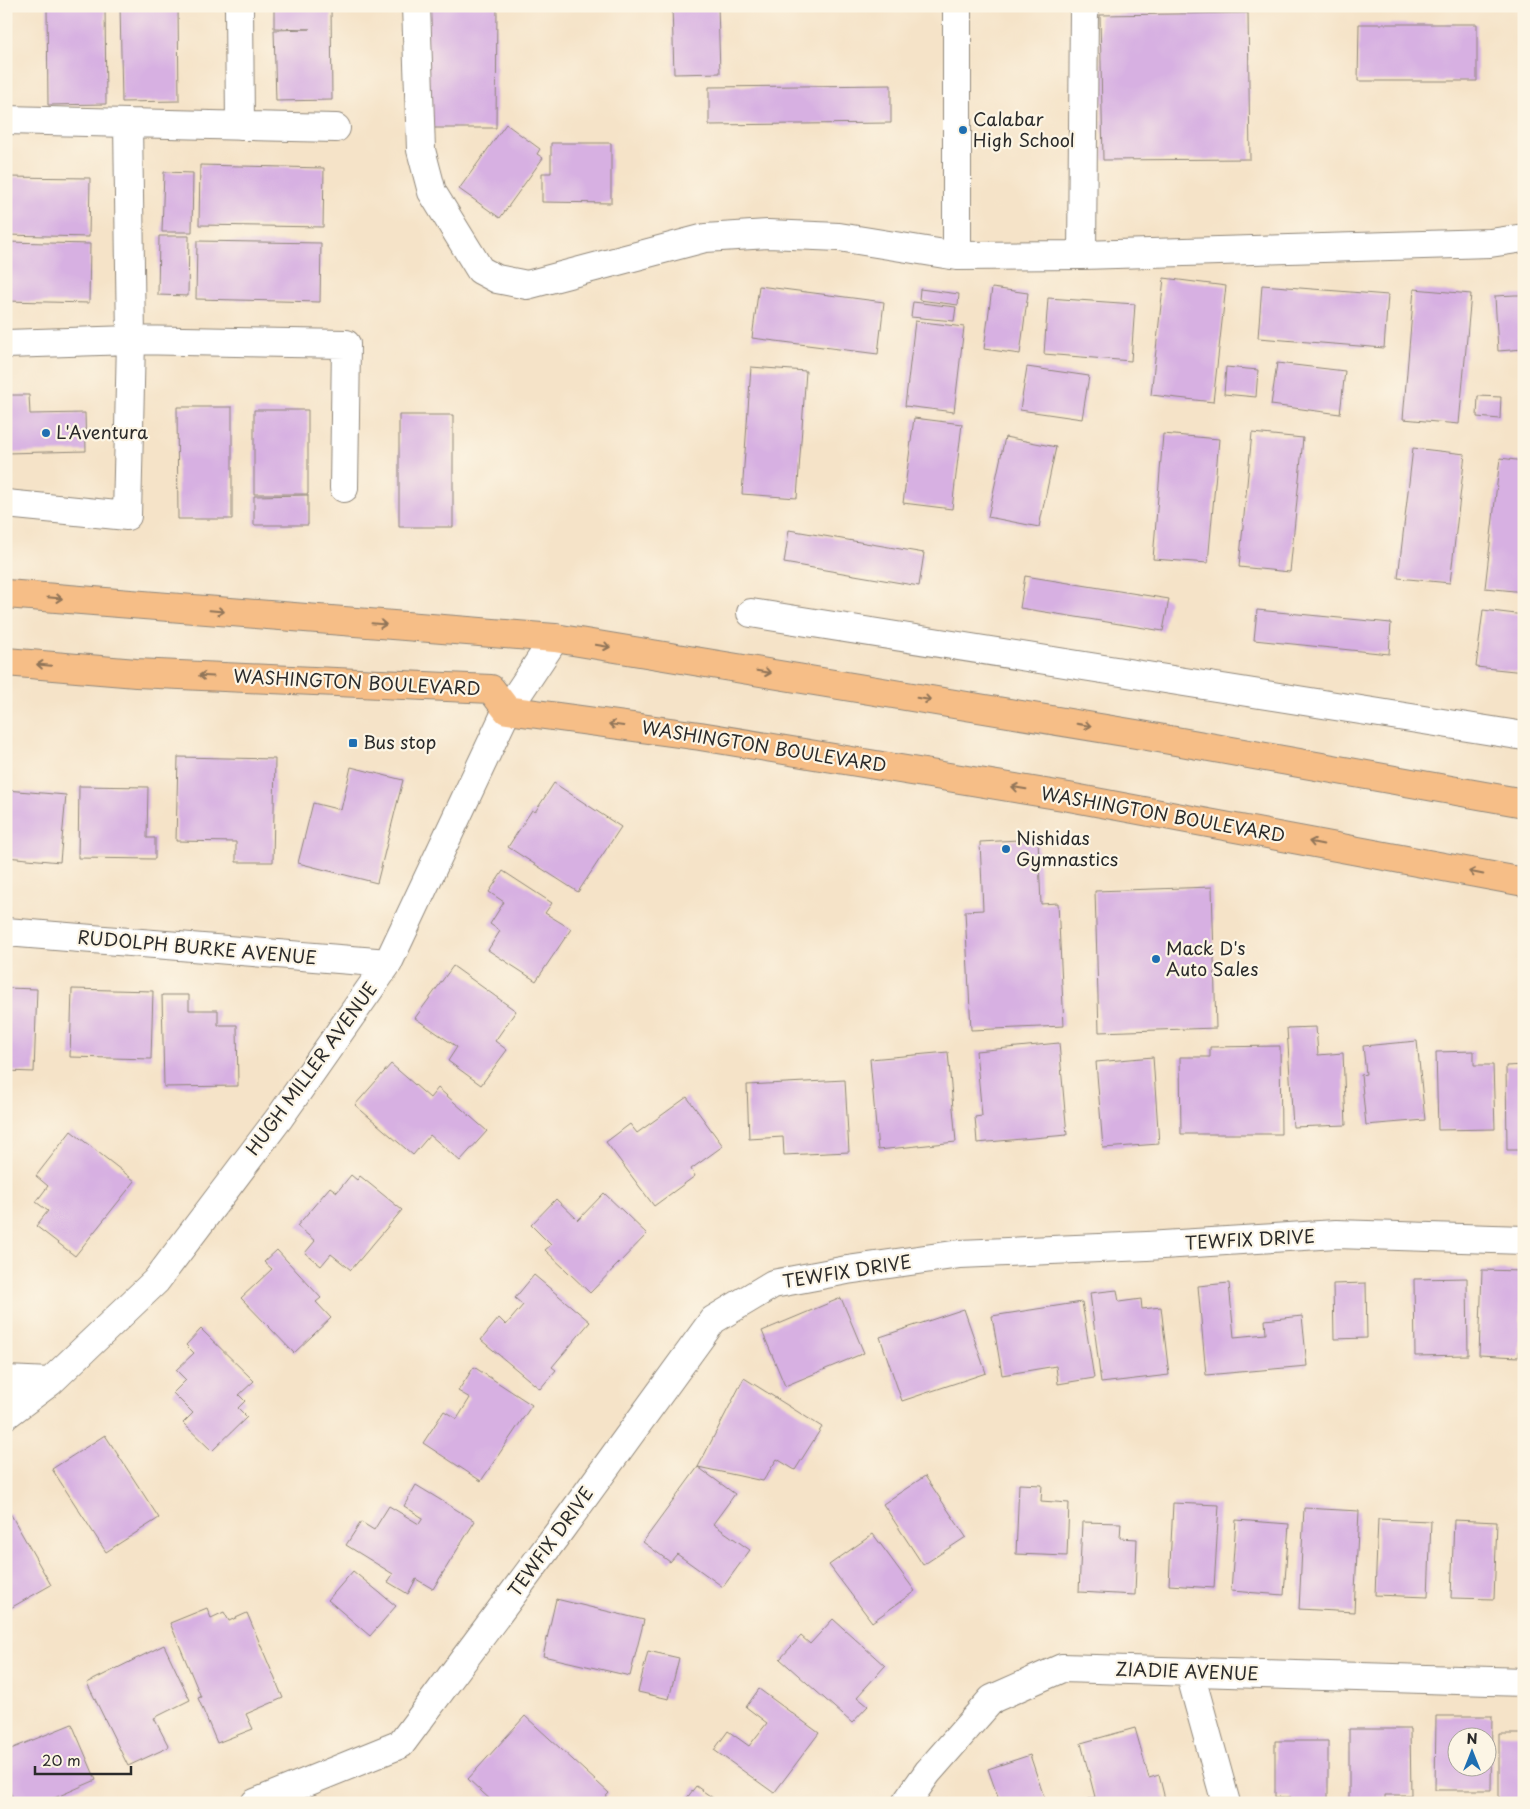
<svg xmlns="http://www.w3.org/2000/svg" width="1530" height="1809" font-family="'Playpen Sans',sans-serif">
	<rect width="100%" height="100%" fill="#fcf5e5"/>
	<filter id="ink" filterUnits="userSpaceOnUse"><feTurbulence type="fractalNoise" baseFrequency=".02" numOctaves="2"/><feDisplacementMap in="SourceGraphic" scale="10" xChannelSelector="R" yChannelSelector="G"/><feConvolveMatrix kernelMatrix="1 2 1 2 8 2 1 2 1" color-interpolation-filters="sRGB"/></filter>
	<filter id="wash" filterUnits="userSpaceOnUse"><feTurbulence type="fractalNoise" baseFrequency=".0096" numOctaves="4" result="noise"/><feDisplacementMap in="SourceGraphic" scale="20" xChannelSelector="R" yChannelSelector="G"/><feGaussianBlur stdDeviation="1.12" result="paint"/><feColorMatrix in="noise" values="0 0 0 0 0 0 0 0 0 0 0 0 0 0 0 0 0 1.4 0 .05"/><feComposite in="paint" operator="in"/></filter>
	<g filter="url(#wash)">
		<rect width="100%" height="100%" fill="#f5e3c8"/>
		<g id="blocks">
			<path fill="#d7b0e2" fill-rule="evenodd" d="M47,6h58l1,98 -58,1z
				M120,6h58l1,95 -57,1z
				M274,6h57l1,94 -56,1 -2,-71 36,-1 -36,-1z
				M425,6h72l-1,122h-72z
				M672,6h46l2,67 -46,1z
				M1248,13l2,146 -147,1 -3,-145z
				M1359,24h118v57h-119z
				M891,85v38l-182,2v-38z
				M506,124l34,25 -3,5 6,4 -43,60 -41,-29z
				M551,143h60v60l-69,-1v-29h9z
				M200,165l124,3 -1,59 -124,-2z
				M164,172l29,1 -1,59h-30z
				M6,177l84,1 -1,59 -83,-2z
				M159,236h30l-1,60 -30,-1z
				M197,241l124,2 -1,59 -124,-3z
				M6,242l84,2 -1,59 -83,-2z
				M1164,278l62,8 -13,116 -62,-7z
				M1262,285l126,10 -4,53 -126,-10z
				M759,286l125,16 -6,52 -126,-16z
				M992,288l36,5 -8,61 -36,-5z
				M920,289l39,5 -1,11 -39,-5z
				M1414,289l57,5 -12,130 -56,-5z
				M1515,295h9v54l-26,2 -3,-55z
				M1048,298l87,6 -4,57 -87,-7z
				M913,302l43,5 -2,14 -43,-4z
				M915,321l49,6 -10,85 -49,-6z
				M1277,363l68,8 -5,43 -69,-9z
				M751,367l55,4 -9,127 -55,-4z
				M1027,367l62,9 -7,43 -62,-9z
				M1226,367l32,3 -2,27 -32,-3z
				M6,395h23l1,19 55,-1 1,38 -80,2z
				M1478,396l23,1 -1,22 -23,-2z
				M177,407h55v112h-54z
				M254,410h54v84h-54z
				M399,415h54v112h-54z
				M914,418l48,6 -10,85 -49,-6z
				M1252,433l51,5 -13,134 -51,-5z
				M1163,434l56,5 -11,124 -55,-4z
				M1005,437l51,10 -17,80 -51,-10z
				M1413,448l52,6 -15,129 -52,-5z
				M1500,458l24,3v131l-39,-4z
				M308,495v30h-54v-29z
				M789,530l135,23 -5,33 -135,-23z
				M1025,576l144,23 -6,32 -143,-23z
				M1257,610l134,13 -2,31 -135,-14z
				M1483,610l41,5v57l-48,-5z
				M178,757l97,2 -2,103h-37v-20l-60,-1z
				M351,767l52,13 -26,103 -79,-20 15,-60 28,7z
				M554,783l67,44 -43,65 -70,-45 24,-37 3,2z
				M79,786l69,1 -1,51h8v21l-77,-1z
				M6,790l60,5 -6,67 -54,-5z
				M1038,839l3,65 17,-1 6,123 -93,4 -6,-119 18,-1 -3,-68z
				M503,871l49,32 -7,10 26,16 -35,52 -48,-31 12,-19 -10,-7 14,-22 -15,-10z
				M1212,887l4,141 -117,4 -4,-141z
				M453,966l63,45 -21,30 12,9 -26,35 -33,-24 9,-14 -42,-29z
				M6,988l31,1 -3,83 -28,-1z
				M72,989l81,2 -2,68 -81,-2z
				M162,995h27v15h29v15h19l1,61 -74,1z
				M1316,1027l2,28 25,-2 3,72 -53,2 -6,-99z
				M1417,1041l8,79 -59,5 -5,-50 5,-1 -3,-28z
				M1059,1043l8,92 -90,8 -2,-26 7,-1 -6,-65z
				M1280,1046l1,88h-100l-1,-77h30v-10z
				M1474,1051v14h19l2,64 -57,1 -2,-78z
				M948,1052l8,90 -78,8 -8,-91z
				M1153,1057l6,87 -56,4 -7,-86z
				M391,1064l39,34 8,-10 49,43 -27,30 -30,-26 -17,20 -58,-50z
				M1524,1065v85h-17l-1,-84z
				M845,1080l4,72 -65,3 -1,-18 -34,2 -2,-54z
				M687,1097l36,49 -32,23 4,7 -41,30 -48,-64 24,-18 7,9z
				M71,1131l64,50 -60,75 -39,-30 12,-15 -12,-9 12,-16 -12,-10z
				M351,1175l6,5 3,-4 42,34 -51,60 -20,-16 -10,12 -16,-13 10,-12 -18,-15 33,-39 7,5z
				M604,1193l43,41 -57,59 -45,-43 6,-5 -20,-20 25,-26 22,21z
				M277,1250l44,48 -5,4 15,16 -37,35 -53,-55 31,-29 -8,-7z
				M1482,1270l40,1 -3,86 -40,-2z
				M534,1275l56,47 -38,45 4,3 -16,19 -59,-49 18,-22 7,7 17,-20 -8,-7z
				M1467,1278l1,77 -53,1 -1,-77z
				M1229,1283l5,54 32,-3 -1,-14 37,-4 5,50 -101,9 -8,-89z
				M1366,1283l1,55 -33,1 -1,-55z
				M1117,1290l2,12 22,-3 1,10 19,-2 8,68 -68,8 -11,-90z
				M841,1298l23,55 -79,33 -23,-55z
				M1082,1302l12,76 -36,6 -2,-18 -54,9 -10,-59z
				M964,1309l22,64 -84,28 -22,-64z
				M201,1329l53,52 -15,14 6,6 -7,7 9,9 -35,34 -29,-28 10,-10 -20,-20 13,-13 -10,-10 18,-17 -8,-8z
				M474,1367l58,38 -51,76 -58,-38 21,-32 13,8 13,-21 -12,-7z
				M744,1378l78,49 -27,43 -18,-11 -14,22 -65,-14z
				M105,1435l54,83 -53,34 -54,-83z
				M698,1467l37,27 -22,30 37,26 -27,37 -46,-33 -7,8 -27,-20z
				M925,1476l41,61 -43,28 -40,-61z
				M1019,1484l23,1 -1,16 28,2 -2,53 -51,-2z
				M416,1485l59,36 -42,68 -17,-10 -8,15 -20,-12 5,-8 -47,-29 15,-23 13,8 15,-24 30,18 4,-6 -19,-12z
				M1173,1503l46,2 -5,83 -45,-3z
				M1304,1508l55,3 -5,101 -55,-3z
				M10,1513l41,72 -44,25 -1,-95z
				M1378,1519l53,2 -3,76 -53,-2z
				M1236,1520l53,4 -5,71 -53,-4z
				M1454,1520l43,2 -3,77 -43,-1z
				M1082,1522l39,1 -1,15 17,1 -2,56 -56,-3z
				M873,1534l42,57 -43,31 -43,-57z
				M353,1571l43,35 -26,30 -42,-36z
				M556,1599l88,21 -14,56 -87,-20z
				M207,1608l4,10 13,-6 5,9 18,-8 36,85 -37,16 7,15 -36,14 -19,-45 3,-1 -31,-74z
				M833,1619l52,47 -28,31 11,9 -16,17 -72,-64 21,-23 9,8z
				M164,1645l26,55 -36,18 15,29 -41,19 -41,-83z
				M648,1651l31,7 -10,41 -31,-7z
				M759,1689l60,44 -45,60 -60,-43 14,-19 21,15 18,-23 -21,-16z
				M525,1716l84,77 -9,10h-106l-26,-24z
				M1436,1716h56l-1,74h-56zM1458,1736h30v30h-30z
				M72,1724l24,56 -53,23h-28l-9,-20v-32z
				M1135,1728l14,50 10,-3 7,28h-83v-2l12,-4 -14,-54z
				M1349,1729h61l1,66h-26v8h-36z
				M1499,1734h25v69h-25z
				M1275,1741h53v62h-37v-6h-16z
				M1030,1755l16,48h-46l-12,-34z
				M696,1786l24,17h-37z"/>
		</g>
	</g>
	<g filter="url(#ink)">
		<use href="#blocks" fill-opacity="0" stroke="#90877a" stroke-width="1"/>
		<g fill="none" stroke-linecap="round" stroke-linejoin="round">
			<g stroke="#90877a" stroke-width="30">
				<path id="minor" d="M239,6l1,120
					M416,6l5,144 11,42 48,78 17,9 30,6 178,-47 63,-4 71,3 118,19 125,-1 408,-12 34,-5
					M6,120l122,3
					M336,128l-208,-5 3,217 215,4 -2,144
					M1082,255l2,-249
					M957,256v-250
					M6,344l125,-4 -4,176 -121,-12
					M751,613l773,123
					M6,932l382,31
					M6,1380l44,2
					M6,1415l44,-33 106,-101 124,-164 108,-154 119,-253 48,-72
					M1190,1673l36,130
					M255,1803l146,-59 160,-215 152,-209 60,-36 74,-14 113,-16 187,-8 189,-12 188,6
					M906,1803l22,-31 64,-73 70,-31 462,14"/>
			</g>
			<g stroke="#90877a" stroke-width="30">
				<path id="highway" d="M6,594l549,44 581,96 388,69
					M6,662l130,11 355,16 16,21 193,26 369,61 455,85"/>
			</g>
			<use href="#minor" stroke="#fff" stroke-width="28"/>
			<use href="#highway" stroke="#f6be87" stroke-width="28"/>
		</g>
		<defs><path id="oneway-shaft" d="M-6 0H5M1.5-3L5.5 0L1.5 3" fill="none" stroke-width="1.6" stroke-linecap="round" stroke-linejoin="round" transform="scale(1.25)"/></defs>
		<g stroke="#907459">
			<use href="#oneway-shaft" transform="translate(55 598) rotate(5)"/>
			<use href="#oneway-shaft" transform="translate(217 611) rotate(5)"/>
			<use href="#oneway-shaft" transform="translate(379 624) rotate(5)"/>
			<use href="#oneway-shaft" transform="translate(603 646) rotate(9)"/>
			<use href="#oneway-shaft" transform="translate(44 665) rotate(-175)"/>
			<use href="#oneway-shaft" transform="translate(764 672) rotate(9)"/>
			<use href="#oneway-shaft" transform="translate(206 676) rotate(-177)"/>
			<use href="#oneway-shaft" transform="translate(924 699) rotate(9)"/>
			<use href="#oneway-shaft" transform="translate(616 725) rotate(-172)"/>
			<use href="#oneway-shaft" transform="translate(1084 725) rotate(9)"/>
			<use href="#oneway-shaft" transform="translate(1019 788) rotate(-171)"/>
			<use href="#oneway-shaft" transform="translate(1316 843) rotate(-169)"/>
			<use href="#oneway-shaft" transform="translate(1476 873) rotate(-169)"/>
		</g>
	</g>
	<g fill="#1f6fb2" stroke="#fcf5e5" stroke-width="2">
		<circle cx="963" cy="130" r="5"/>
		<circle cx="46" cy="433" r="5"/>
		<rect x="348" y="738" width="10" height="10" rx="2.5"/>
		<circle cx="1006" cy="849" r="5"/>
		<circle cx="1156" cy="959" r="5"/>
	</g>
	<g text-anchor="middle" stroke-width="4.5" stroke-linejoin="round" paint-order="stroke">
		<g font-size="18" fill="#2b2b2b" stroke="#fcf5e5" text-anchor="start">
			<text x="973" y="126">Calabar<tspan x="973" dy="21">High School</tspan></text>
			<text x="56" y="439">L'Aventura</text>
			<text x="363" y="749">Bus stop</text>
			<text x="1016" y="845">Nishidas<tspan x="1016" dy="21">Gymnastics</tspan></text>
			<text x="1166" y="955">Mack D's<tspan x="1166" dy="21">Auto Sales</tspan></text>
		</g>
		<g font-size="18" fill="#2b2b2b" stroke="#fcf5e5">
			<text transform="translate(357 683) rotate(3)" y="6">WASHINGTON BOULEVARD</text>
			<text transform="translate(764 747) rotate(9)" y="6">WASHINGTON BOULEVARD</text>
			<text transform="translate(1163 815) rotate(10)" y="6">WASHINGTON BOULEVARD</text>
			<text transform="translate(197 948) rotate(5)" y="6">RUDOLPH BURKE AVENUE</text>
			<text transform="translate(312 1069) rotate(-54)" y="6">HUGH MILLER AVENUE</text>
			<text transform="translate(1250 1240) rotate(-3)" y="6">TEWFIX DRIVE</text>
			<text transform="translate(847 1272) rotate(-9)" y="6">TEWFIX DRIVE</text>
			<text transform="translate(551 1542) rotate(-54)" y="6">TEWFIX DRIVE</text>
			<text transform="translate(1187 1672) rotate(2)" y="6">ZIADIE AVENUE</text>
		</g>
	</g>
	<rect width="1530" height="1809" fill="none" stroke="#fcf5e5" stroke-width="25"/>
	<g transform="translate(1472 1752)"><circle r="24" fill="#fcf5e5" stroke="#a8a49b"/>
	<path d="M0-4L9 19L0 12L-9 19Z" fill="#1f6fb2"/>
	<text y="-8" font-size="14" font-weight="bold" text-anchor="middle" fill="#2b2b2b">N</text>
	</g>
	<path d="M35 1766v8h96v-8" fill="none" stroke="#2b2b2b" stroke-width="2.5"/>
	<text x="42" y="1766" font-size="15" fill="#2b2b2b" stroke="#fcf5e5" stroke-width="4" paint-order="stroke">20 m</text>
</svg>
